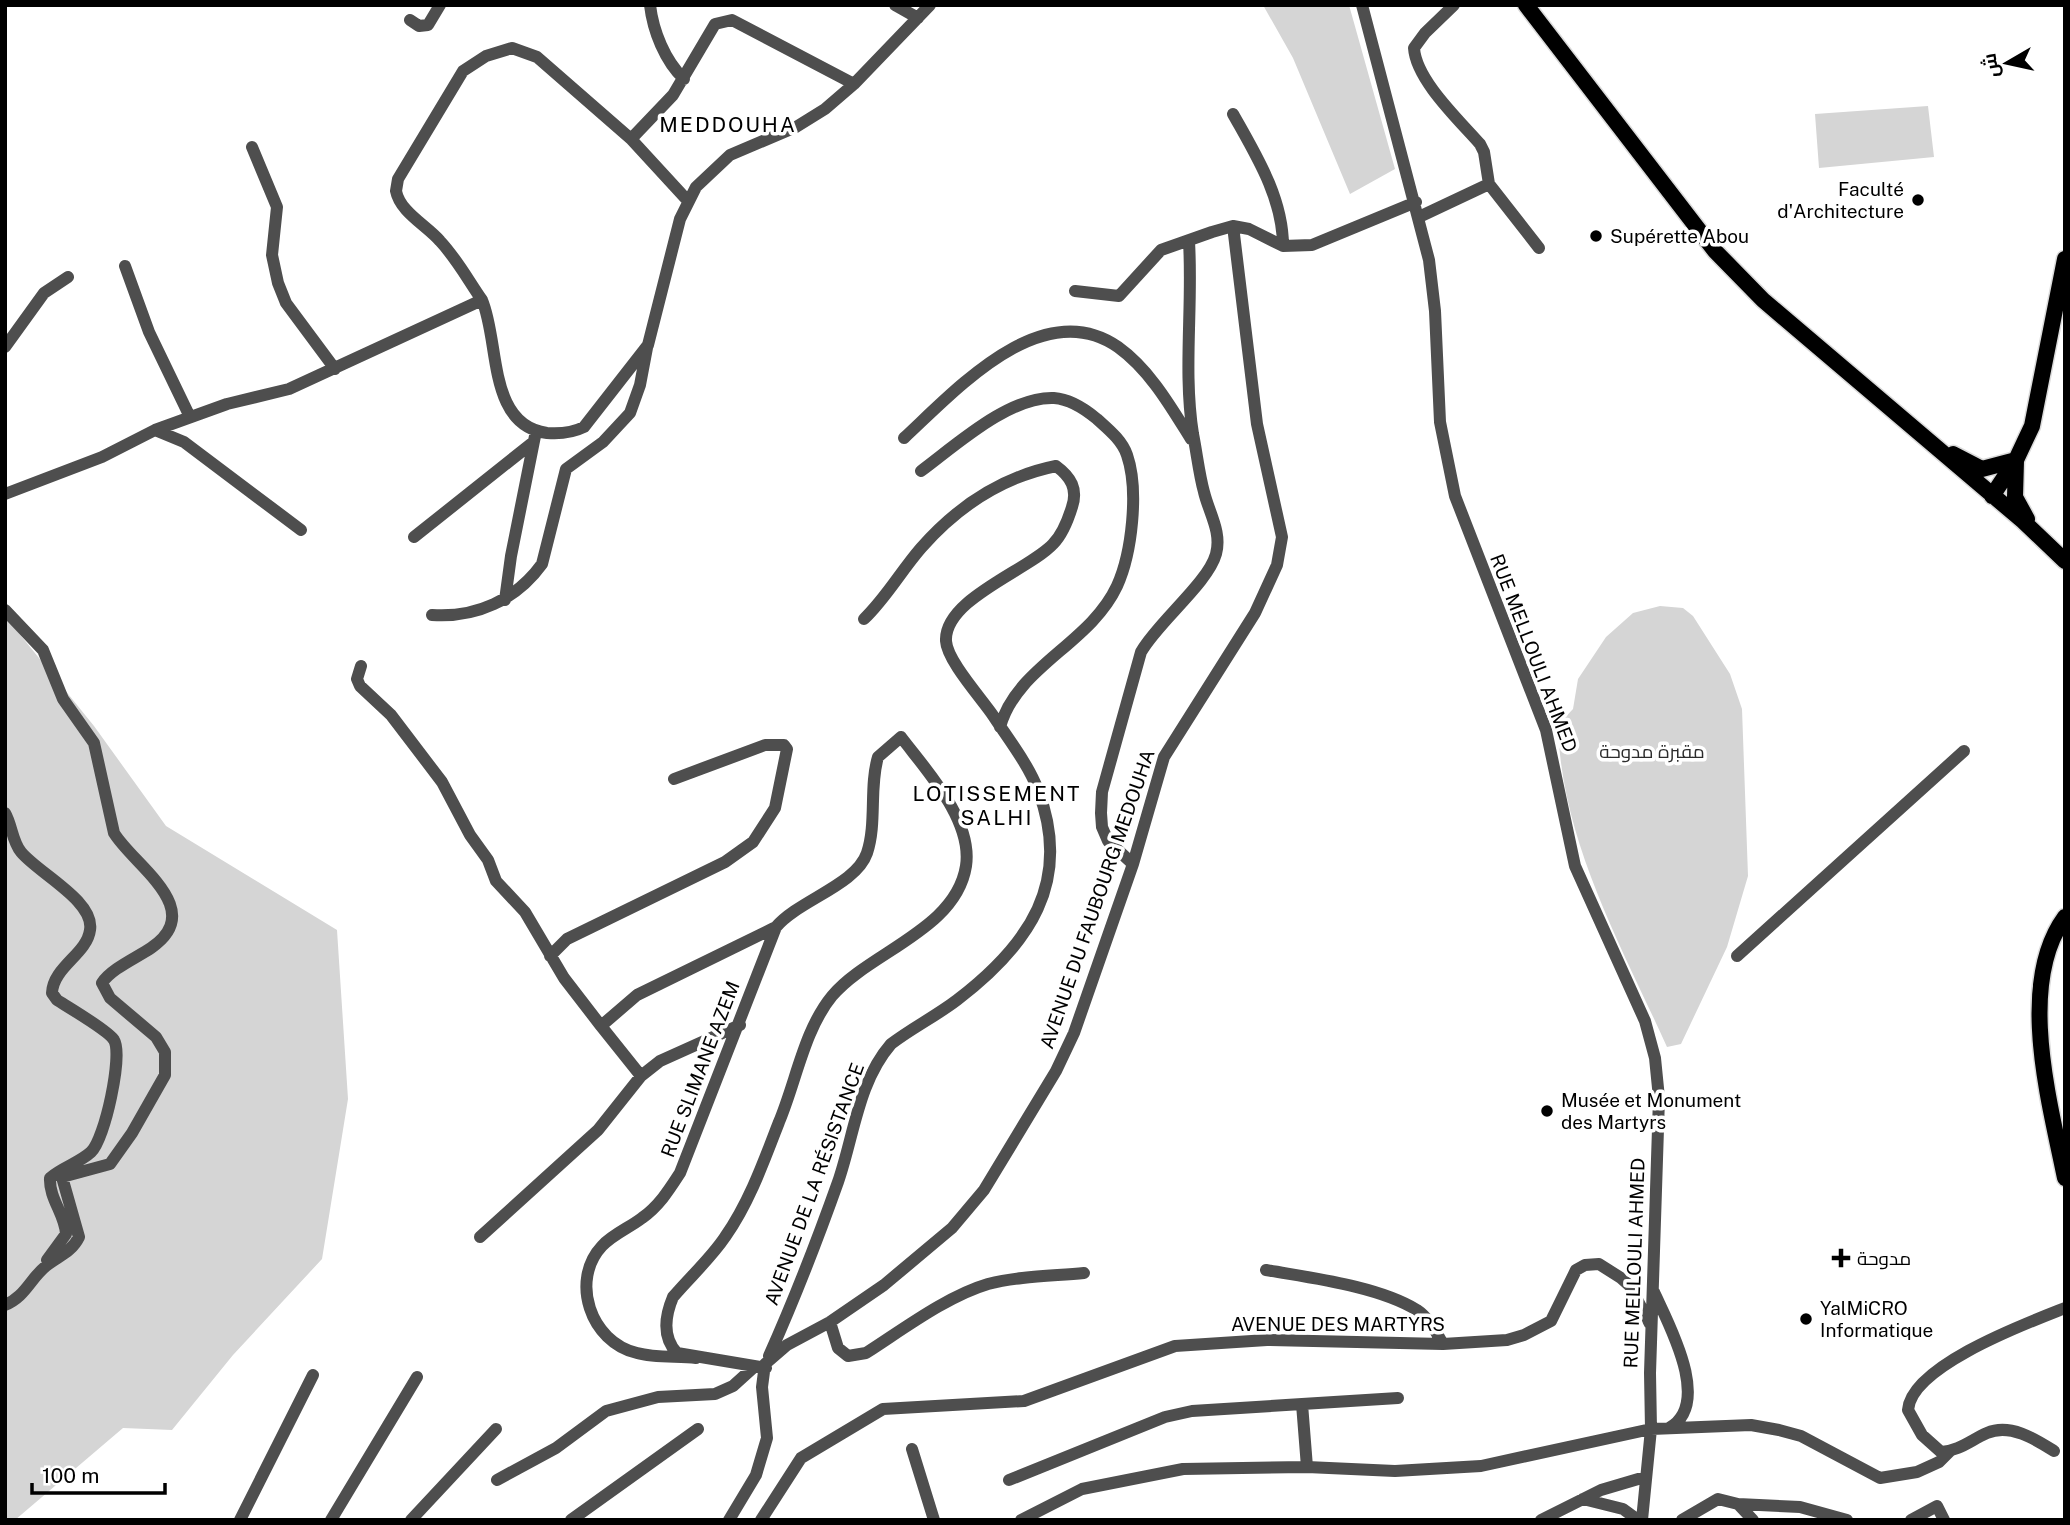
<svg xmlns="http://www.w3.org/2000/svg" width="2070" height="1525" font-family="'Public Sans',Cairo,sans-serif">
	<rect width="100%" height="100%" fill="#fff"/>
	<path fill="#d5d5d5" d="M1263,5h86l46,164 -45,25 -57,-136z
		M1928,106l6,51 -115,11 -4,-54z
		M1660,606l23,2 10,8 37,58 12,35 6,167 -21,71 -46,97 -14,3c-46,-102 -106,-207 -109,-322l15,-16 5,-30 28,-42 27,-24z
		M5,616l89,110 72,100 171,104 11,169 -26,160 -89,96 -61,75 -49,-2 -108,92h-10z"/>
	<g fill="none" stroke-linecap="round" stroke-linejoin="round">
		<g stroke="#dbdbdb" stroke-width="19">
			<path id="major" d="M1526,5l189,246 48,49 260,221 42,40
				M1953,454l29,15 34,-9
				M2016,461l-1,36 12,22
				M1992,496l24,-36 16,-34 33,-167
				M2065,917c-49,67 -15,186 0,261"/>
		</g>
		<path stroke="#4e4e4e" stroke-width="12" d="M650,5c3,26 15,56 34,74
			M895,5l23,13
			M1362,5l67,255 6,51 5,111 15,74 91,234 29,136 70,155 10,37 4,40 -9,275 1,56 -9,91
			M410,20l9,6 9,-1 12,-20
			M1233,114c23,41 50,84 50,132l29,-1 104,-43
			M631,139l42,-44 42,-71 17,-4 122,64
			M252,147l25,60 -5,48 6,28 8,20 49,66
			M1489,184l50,64
			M1419,217l70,-33 -5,-32 -4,-8c-21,-24 -64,-64 -66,-96l11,-15 29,-28
			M125,266l24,66 41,85
			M1075,291l44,5 42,-46 51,-18 21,-6 16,3 34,17
			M482,300c-14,-20 -25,-41 -42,-59 -14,-16 -40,-29 -44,-50l2,-12 65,-108 23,-15 26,-8 25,9 94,82 57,62
			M5,347l39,-54 24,-16
			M155,430l29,12 117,88
			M904,438c52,-48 138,-144 214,-91 32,23 53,60 73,92
			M921,471c34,-25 88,-75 133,-73 16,1 31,11 43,21 11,10 25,21 30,36 12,35 5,98 -10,131 -27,58 -100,80 -117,141
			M5,494l97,-37 53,-27 72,-26 62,-15 193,-89c18,42 5,125 65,133 13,1 25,0 37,-6l64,-82 32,-126 16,-32 34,-32 66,-28 29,-18 29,-25 76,-79
			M414,537l117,-93
			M505,600l6,-44 25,-125
			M5,610l38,40 20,49 31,44 20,90c20,33 94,76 37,115 -15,10 -40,21 -49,35l8,15 46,39 9,15v23l-33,58 -22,31 -48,13 17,60c-8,16 -21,19 -33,29 -16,13 -21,31 -41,39
			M432,615c44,3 84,-15 110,-51l24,-95 37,-27 27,-29 10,-28 7,-37
			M361,666l-4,13 3,7 31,29 51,67 28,53 18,25 8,21 29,31 39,66 37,48
			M5,813c7,12 7,28 16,39 17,21 74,49 69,78 -3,24 -37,37 -38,63l5,7c11,7 52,31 57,40 9,15 -9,99 -23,112 -12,11 -28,15 -41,26 -1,21 15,36 16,56l-19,26
			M1133,864l-25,-23 -6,-14 -1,-14 1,-21 39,-140c17,-30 67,-69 75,-98 6,-22 -7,-41 -12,-62 -5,-18 -7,-38 -11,-58 -10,-62 0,-129 -4,-192
			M550,956l17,-17 158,-77 28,-20 22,-34 12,-59 -3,-4h-19l-91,34
			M1737,956l227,-205
			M740,1025l-80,36 -19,15 -40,-50 36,-31 139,-68
			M480,1237l118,-107 43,-54
			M1266,1270c45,8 112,16 151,40 12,8 19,22 26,34
			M1654,1292c14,31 59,112 15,136
			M830,1322l8,26 10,8 18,-3c36,-23 81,-57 122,-69 31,-8 64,-8 96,-11
			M769,1356c25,-56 48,-115 69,-174 16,-46 20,-100 53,-138 21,-16 45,-28 66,-44 72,-55 116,-118 81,-210 -10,-26 -29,-50 -44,-73 -11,-17 -47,-56 -48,-76 -2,-42 83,-71 107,-97 10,-10 15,-24 19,-37 6,-18 -1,-30 -16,-41 -54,11 -99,41 -135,82 -20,23 -35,50 -57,71
			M696,1358c-19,-2 -41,0 -59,-5 -47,-11 -67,-73 -35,-107 11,-12 27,-18 40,-28 17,-12 27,-28 38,-45l96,-246c23,-27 80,-42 91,-74 10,-30 2,-66 11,-96l23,-20c25,33 72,83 65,129 -10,64 -97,86 -134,130 -28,34 -36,86 -53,126 -15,39 -30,81 -54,115 -14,21 -35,40 -52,60 -8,19 -11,40 4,56l89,15
			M1302,1404l96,-6
			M912,1449l22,71
			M2054,1451c-19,-12 -44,-28 -67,-18 -16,7 -28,18 -46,19l-19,-17 -14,-25c3,-44 119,-87 157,-102
			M497,1480l59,-32 50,-37 52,-14 57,-3 18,-8 21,-19
			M1009,1480l156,-63 27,-6 110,-7 5,63
			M1583,1499l40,10 15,11
			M1738,1504l62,3 47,13
			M240,1520l73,-145
			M331,1520l86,-143
			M411,1520l85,-91
			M571,1520l127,-91
			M729,1520l27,-45 11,-37 -5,-51 3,-23 22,-19 43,-23 54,-37 68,-57 32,-38 72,-119 18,-38 59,-169 31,-107 91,-144 22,-48 5,-28 -25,-113 -24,-198
			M761,1520l40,-62 82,-49 141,-8 151,-55 92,-6 176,4 64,-4 17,-5 27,-14 25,-51 9,-5 14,-1 22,14 9,8 20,38
			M1021,1520l61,-31 101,-20 124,-2 88,4 86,-5 170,-37 100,-4 28,5 22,6 79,42 37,-6 22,-10 11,-11
			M1541,1520l60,-30 44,-13
			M1682,1520l36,-21 20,5 15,16
			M1911,1520l26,-14 7,14"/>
		<use href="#major" stroke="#000" stroke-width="16"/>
	</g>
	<g fill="#000" stroke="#fff" stroke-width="2.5">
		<circle cx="1918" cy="200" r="7"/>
		<circle cx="1596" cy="236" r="7"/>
		<circle cx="1547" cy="1111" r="7"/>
		<path d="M1837.5 1247.5h7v7h7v7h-7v7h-7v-7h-7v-7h7z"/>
		<circle cx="1806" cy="1319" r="7"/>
	</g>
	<g text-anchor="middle" stroke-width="7" stroke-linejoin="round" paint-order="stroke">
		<g font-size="19" fill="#000" stroke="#fff" text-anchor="start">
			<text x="1904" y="196" text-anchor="end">Faculté<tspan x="1904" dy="22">d'Architecture</tspan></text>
			<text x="1610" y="243">Supérette Abou</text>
			<text x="1561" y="1107">Musée et Monument<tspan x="1561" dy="22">des Martyrs</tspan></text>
			<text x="1857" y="1265">مدوحة</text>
			<text x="1820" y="1315">YalMiCRO<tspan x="1820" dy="22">Informatique</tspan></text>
		</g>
		<g font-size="19" fill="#000" stroke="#fff">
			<text transform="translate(1534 653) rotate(69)" y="7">RUE MELLOULI AHMED</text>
			<text transform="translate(1097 899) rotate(-71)" y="7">AVENUE DU FAUBOURG MEDOUHA</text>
			<text transform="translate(700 1069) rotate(-69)" y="7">RUE SLIMANE AZEM</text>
			<text transform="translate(814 1184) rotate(-70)" y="7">AVENUE DE LA RÉSISTANCE</text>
			<text transform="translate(1634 1263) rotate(-88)" y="7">RUE MELLOULI AHMED</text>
			<text x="1338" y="1331">AVENUE DES MARTYRS</text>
		</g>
		<g font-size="19" fill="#2c2c2c" stroke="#fff">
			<text x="1652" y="758">مقبرة مدوحة</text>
		</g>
		<g font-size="21" letter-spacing="2" fill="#000" stroke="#fff">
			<text x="728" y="132">MEDDOUHA</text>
			<text x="997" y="801">LOTISSEMENT<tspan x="997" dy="24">SALHI</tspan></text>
		</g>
	</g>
	<rect width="2070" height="1525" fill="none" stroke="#000000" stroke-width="14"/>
	<g transform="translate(2007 63) rotate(261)" stroke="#ffffff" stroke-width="5" paint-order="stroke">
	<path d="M0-5L12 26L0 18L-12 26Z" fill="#000000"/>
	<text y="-10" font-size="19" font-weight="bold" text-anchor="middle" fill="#000000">ش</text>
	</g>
	<path d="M32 1483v10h133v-10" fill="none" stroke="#000000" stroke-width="3.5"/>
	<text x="42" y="1483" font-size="21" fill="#000000" stroke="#ffffff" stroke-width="5" paint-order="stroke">100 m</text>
</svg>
